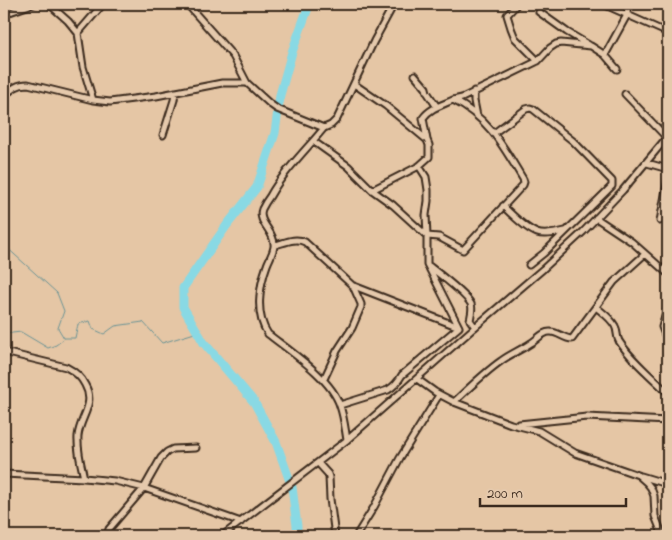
<svg xmlns="http://www.w3.org/2000/svg" width="672" height="540" font-family="'Indie Flower',sans-serif">
	<rect width="100%" height="100%" fill="#e5c6a5"/>
	<filter id="ink" filterUnits="userSpaceOnUse"><feTurbulence type="fractalNoise" baseFrequency=".02" numOctaves="2"/><feDisplacementMap in="SourceGraphic" scale="10" xChannelSelector="R" yChannelSelector="G"/><feConvolveMatrix kernelMatrix="1 2 1 2 8 2 1 2 1" color-interpolation-filters="sRGB"/></filter>
	<g filter="url(#ink)">
		<g fill="none" stroke-linecap="round" stroke-linejoin="round">
			<path stroke="#6a9395" stroke-width="1" d="M4,245l53,48 7,18 -6,17 6,10h11l3,-14 12,-3 3,8 11,5 11,-8 28,-4 19,21 36,-11
				M4,334l17,-2 27,16 8,-3 8,-6"/>
			<path stroke="#89d9e4" stroke-width="9" d="M297,536v-10l-5,-39 -16,-45 -22,-40 -50,-59 -21,-36v-19l44,-63 30,-38 18,-54 5,-38 12,-43 16,-44 -1,-4"/>
			<g stroke="#3b2a1e" stroke-width="9">
				<path id="minor" d="M49,4l19,17 10,12 5,34 10,33
					M187,4l46,52 14,27 23,21 7,5 47,19
					M517,4l-10,11 4,13 4,10 23,23
					M603,4l65,29
					M539,12l28,20 22,13
					M4,14l29,-10
					M664,31l4,-9
					M78,33l25,-29
					M617,69l-12,-14 22,-40 1,-11
					M415,75l11,13 1,4 10,15
					M474,91v10l3,15
					M625,94l42,44
					M4,96c8,-7 13,-12 24,-12l65,16 17,2 46,-6 66,-13h25
					M453,100l9,-2 76,-37 12,-13 6,-4 5,-1 30,3 14,9
					M494,133l32,-24 4,-1 3,1 40,32 39,40v5l-68,67 -15,12
					M163,135l11,-35 1,-8
					M313,141l35,25 24,24 47,-24 10,-9v-12l-2,-5 -41,-34 -32,-22
					M647,163l21,6
					M372,190l21,15 34,31 -1,-21 2,-14v-11l-2,-13 -7,-11
					M503,206c8,8 23,23 34,27 8,3 20,0 28,-2
					M596,218l36,24 36,32
					M660,221l8,-42
					M275,245c9,-2 20,-8 30,-3l48,44 8,18v3l-9,21 -15,23 -13,28
					M429,266c9,7 37,28 42,38 2,5 0,11 -1,16l5,7
					M354,286l105,41
					M668,306l-6,21 6,16
					M596,307c6,5 15,11 19,19 3,5 1,10 4,15 13,20 32,35 49,52
					M4,352l62,15c8,4 15,9 19,18 11,19 -5,32 -7,51 -1,14 3,29 6,42l31,3 29,7 97,34
					M417,379l18,13 19,10 57,22 28,7 36,22 63,22 9,8 4,5 3,8 1,20 8,20
					M454,402c15,-14 30,-29 47,-41 9,-7 20,-11 30,-18 6,-3 12,-12 20,-11 7,0 13,7 21,7l42,-57 31,-28
					M340,405l48,-15c7,-4 10,-8 14,-15l57,-48 -32,-63v-28l12,1 24,13 60,-65 1,-3 -1,-3c-20,-33 -34,-61 -70,-79 -11,5 -23,8 -30,18l4,22
					M519,424l68,-7 81,4
					M347,440c-2,-11 -3,-23 -7,-34 -8,-27 -49,-54 -72,-72 -13,-19 -9,-47 -1,-69 2,-6 8,-15 7,-21 0,-13 -17,-22 -12,-35 2,-4 5,-9 8,-13 14,-25 36,-46 54,-68l7,-3 6,-6 37,-78 20,-37
					M318,463l10,11 1,3 1,22 5,37
					M4,474l80,4
					M641,476l23,7 4,-13
					M107,536l2,-7 35,-41 17,-30 6,-6 6,-3 23,-1
					M222,536l125,-96 128,-113 68,-58 40,-37 40,-42 45,-54
					M356,536l18,-29 26,-49 39,-63"/>
			</g>
			<use href="#minor" stroke="#e5c9ac" stroke-width="5"/>
		</g>
	</g>
	<rect width="672" height="540" fill="none" stroke="#e5c9ac" stroke-width="20"/>
	<rect x="10" y="10" width="652" height="520" fill="none" stroke="#3b2a1e" stroke-width="2" filter="url(#ink)"/>
	<path d="M480 498v8h146v-8" fill="none" stroke="#3b2a1e" stroke-width="2.5"/>
	<text x="487" y="498" font-size="15" fill="#3b2a1e" stroke="#e5c9ac" stroke-width="4" paint-order="stroke">200 m</text>
</svg>
